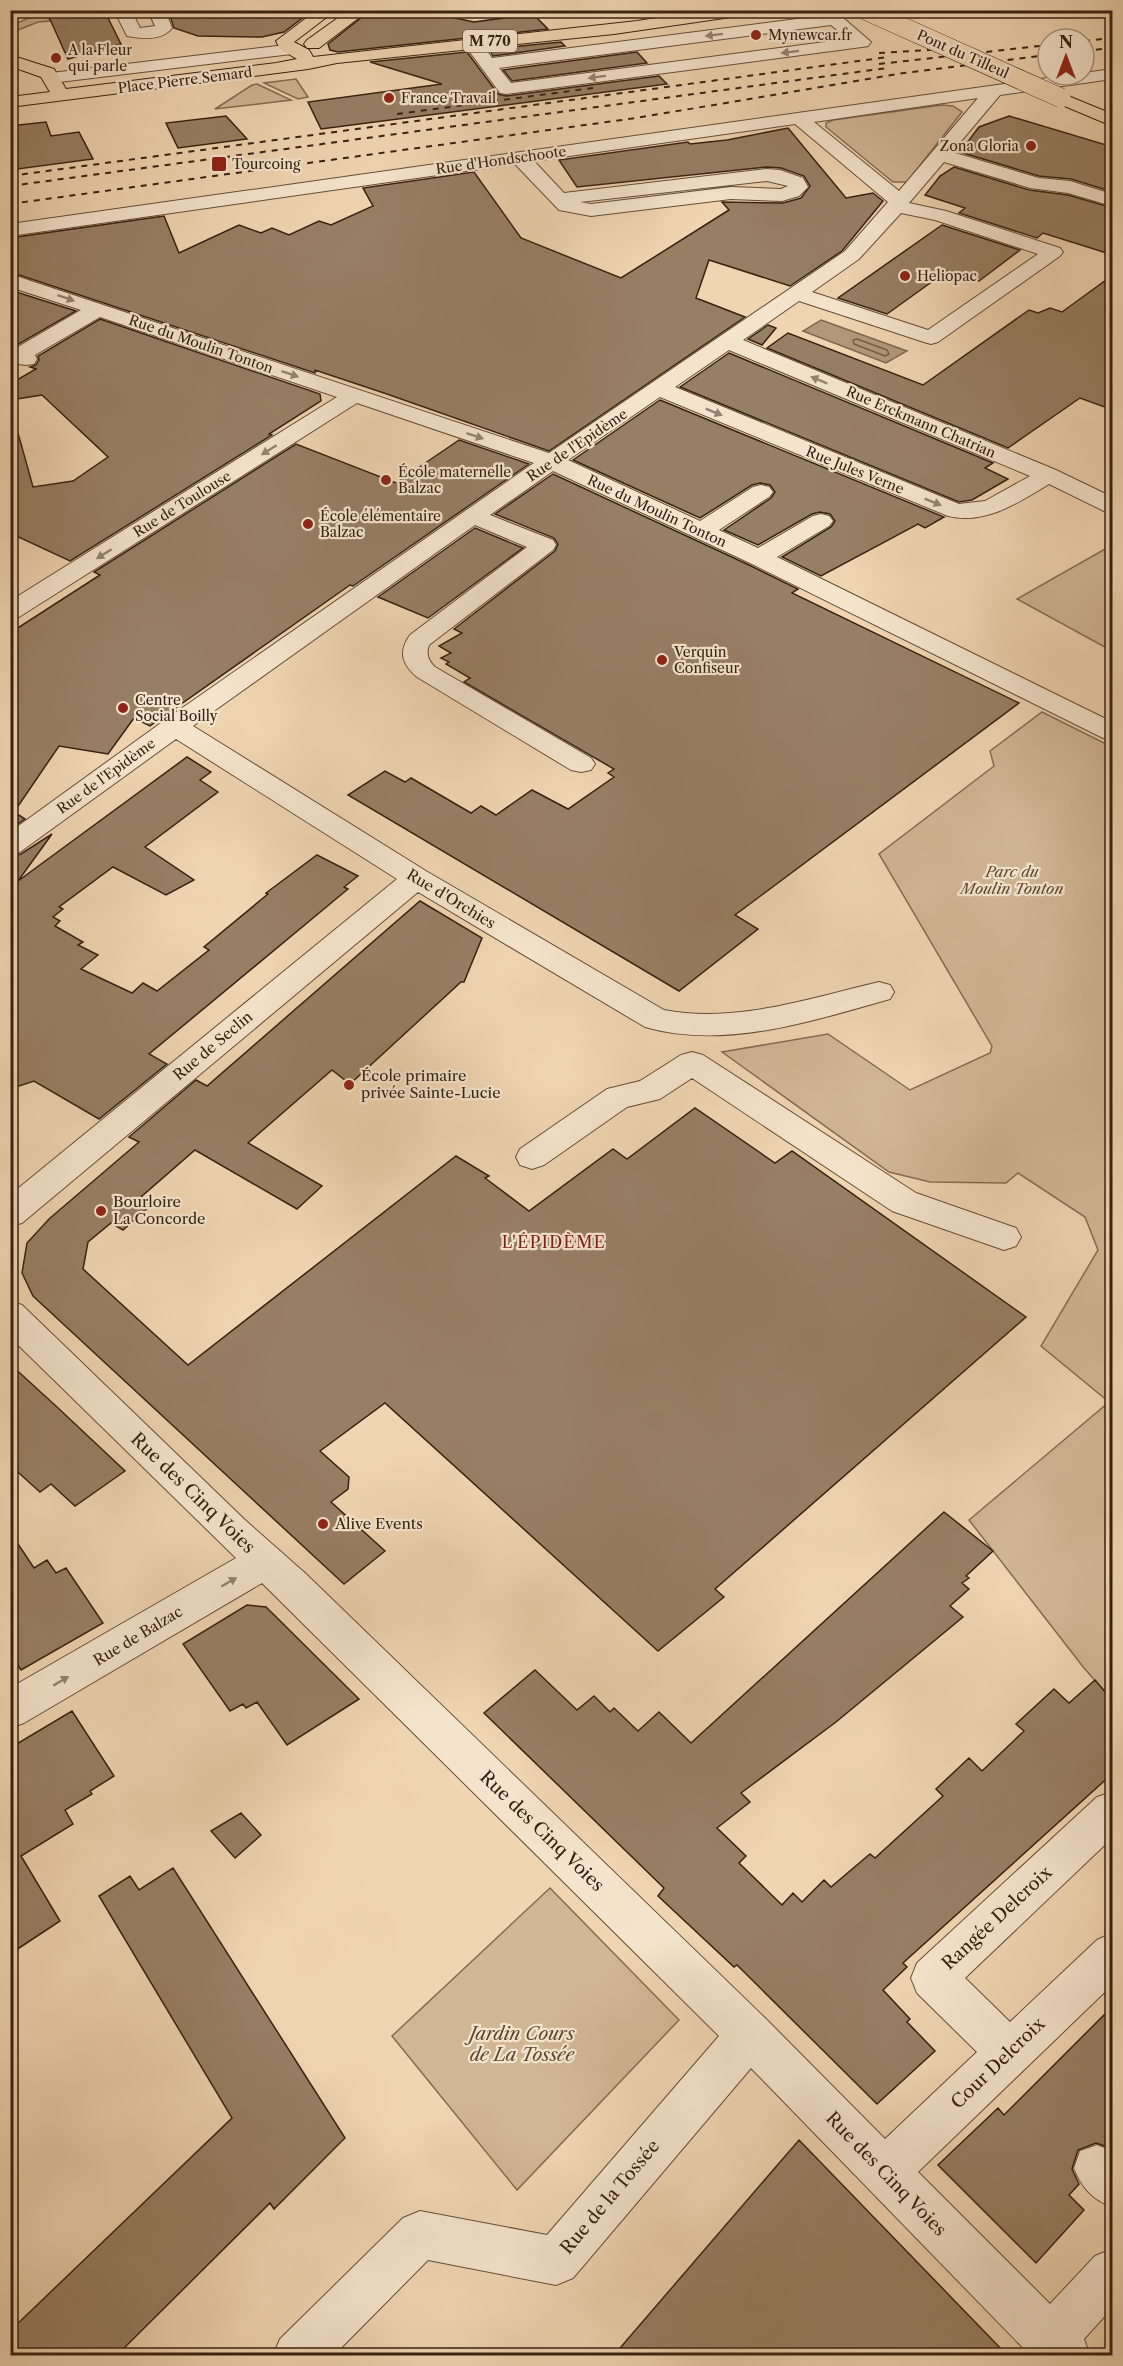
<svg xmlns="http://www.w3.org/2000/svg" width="1123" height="2366" font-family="'Libre Caslon Text',serif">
	<rect width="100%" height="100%" fill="#f0d5b2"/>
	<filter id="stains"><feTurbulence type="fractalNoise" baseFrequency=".00333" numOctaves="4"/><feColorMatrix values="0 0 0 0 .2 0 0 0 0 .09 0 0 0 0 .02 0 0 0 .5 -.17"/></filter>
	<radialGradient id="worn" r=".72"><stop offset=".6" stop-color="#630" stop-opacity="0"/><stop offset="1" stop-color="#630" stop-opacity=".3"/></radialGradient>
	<path fill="#d1b696" stroke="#846c53" stroke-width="1.5" d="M10,11h47l2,3 -11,1 2,6 -12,1 -20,8 -7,-2v-2l20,-9 -7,-4 -13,5z
		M296,79l12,18 -10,2 -34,-16z
		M257,84l34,16 -76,9 37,-24z
		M942,105l11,1 9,6 -55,70h-14l-67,-55v-4l7,-3z
		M1112,545v106l-95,-52z
		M1042,712l70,35v953l-28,-32 -115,-148 140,-118 -68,-56 57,-96 -13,-33 -67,-44 -12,10 -76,-1 -41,-10 -167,-120 106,-18 82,56 80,-37 2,-7 -113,-192 115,-88 -4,-15z
		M550,1888l129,132 -162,170 -125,-154z"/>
	<path fill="#b1987b" stroke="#806850" stroke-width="1.5" d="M821,320l86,31 -21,12 -83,-32z"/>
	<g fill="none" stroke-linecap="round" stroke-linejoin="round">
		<path stroke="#745c46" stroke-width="1.5" d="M857,339l30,11 2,4 -4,2 -31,-12 -1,-4z"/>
	</g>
	<path fill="#977f64" stroke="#372110" stroke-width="1.5" d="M57,10h47l17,34 -53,15 -20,-44 11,-1z
		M168,10h145l-29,22 -22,5 -64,-1 -24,-8z
		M371,10h46l57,12 59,-8 15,15 -210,23 -8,-2 -2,-6z
		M561,42l4,4 -72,10 -4,-7z
		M467,52l31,42 8,2 153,-20 8,8 -346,45 -13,-27 134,-18 -72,-22z
		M637,52l10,11 -135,18 -9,-11z
		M226,116l21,23 -69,9 -12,-25z
		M1009,116l104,31v45l-42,-13 -32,-3 -79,-24 19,-25z
		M46,122l5,14 28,-4 14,27 -83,11v-44z
		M788,128l58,70 27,-5 10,8 -41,50 -52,35 -81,-26 -13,38 49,19 -196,134 -165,-58 -69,-23v3l-305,-101v-34l154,-22 15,37 60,-28 22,8 11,-5 17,7 30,-14 12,4 42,-19 -10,-18 111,-16 47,66 100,40 108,-68 -7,-8 61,1 18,-5 9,-12 -6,-10 -23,-8 -14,-1 -190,20 -18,-27 129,-18 2,2 37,-4z
		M954,167l75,23 39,5 45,13v47l-70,-22 -6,5 -78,-25 6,-5 -40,-13 15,-19z
		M942,225l78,25 -41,31 -32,-10 -60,43 -49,-16z
		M1113,275v135l-33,-12 -72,50 -241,-100 21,-15 135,52 106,-75 9,3 12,-5 12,4z
		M10,290l66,21 -61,35 -4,8 3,7 -4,-1z
		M100,319l220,75 1,7 -52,33 3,1 -202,126 -60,-28v-99l8,-1 15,54 40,-6 35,-24 -66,-62 -32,5v-16l26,-15 -6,-2 6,-2 3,-5 -1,-4z
		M768,325l8,3 -14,17 -14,-6z
		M729,353l264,110 -8,5 23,11 -36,21 -13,2 -279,-115z
		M660,400l284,117 -19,11 -7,-4 -97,52 -39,-19 49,-30 4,-6 -5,-7 -10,-2 -8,2 -54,31 -34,-15 47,-32 4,-6 -5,-7 -10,-2 -8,2 -52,33 -127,-58z
		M459,440l70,24 -176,122 -3,-1 -200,141 -16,-8 -26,36 -49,-8 -45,66 11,7 -15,10v-196l90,-58 -6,-3 202,-128 100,39z
		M553,474l196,91 49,24 -6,4 227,110 -284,212 23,14 -79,62 -331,-196 37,-24 20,11 6,-4 60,35 10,-7 15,9 36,-25 36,19 46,-32 -6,-4 6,-4 -150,-87 6,-4 -24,-14 3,-2 -8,-4 10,-5 -12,-7 23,-13 -8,-4 101,-78 3,-7 -4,-6 -59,-24z
		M475,528l48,20 -95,70 -50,-21z
		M187,757l24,15 -11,8 18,12 -73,55 49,33 -28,15 -53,-28 -54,40 4,2 -10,8 7,4 -5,5 28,16 -5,3 20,10 -17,14 51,24 11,-10 14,8 52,-41 -5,-3 64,-53 -2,-1 51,-38 41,21 -14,11 4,2 -199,165 18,10 -68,55 -65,-38 -24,8v-232l11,-3 31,-20 -34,47z
		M420,901l62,37 -18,44h-3l-111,102 -18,-14 -84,73 74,43 -25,23 -102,-59 -54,47 11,7 -29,26 -12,-7 -23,19 -5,27 105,96 268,-209 33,20 -4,2 44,33 84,-62 14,10 68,-51 80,55 17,-12 234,166 -311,272 9,8 -66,54 -273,-248 -65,48 29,26 -1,12 -17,13 54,49 -41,33 -311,-288 -11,-23 5,-30 22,-24 90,-77 -10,-5 67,-57 11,6z
		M10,1364l47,43 68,64 -50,35 -24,-22 -11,8 -30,-27z
		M944,1512l49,39 -27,25 3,2 -7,5 7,6 -19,17 13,11 -127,105 -95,71 9,9 -33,26 29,28 -7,7 43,42 11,-12 9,9 22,-22 7,7 39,-33 5,4 68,-62 -7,-7 33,-31 13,13 42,-40 -8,-7 38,-35 15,14 26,-23 18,21v72l-210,190 4,4 -24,23 27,29 -3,3 28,29 -58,53 -140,-139 -3,2 -76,-71 6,-8 -180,-175 51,-43 42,40 17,-14 16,16 4,-4 24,23 21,-19 32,31z
		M10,1532l24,36 13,-8 9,13 10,-5 37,55 -82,47 -11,-17z
		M247,1605l19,2 93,92 -72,46 -30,-43 -11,6 -3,-4 -13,7 -47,-67z
		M72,1711l42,65 -24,15 2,3 -27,16 8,14 -52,32 39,65 -50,33v-206z
		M241,1813l20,22 -26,23 -24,-27z
		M173,1868l172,270 -71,71 -4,-6 -153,152h-107v-24l222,-213 -133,-222 31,-20 9,14z
		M1113,2006v143l-17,-6 -18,7 -6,19 7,15 -10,11 15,15 -48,53 -98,-98 60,-57 6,7z
		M799,2140l208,215h-393z"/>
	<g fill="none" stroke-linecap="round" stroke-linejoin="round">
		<g stroke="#654e38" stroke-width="2">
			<path id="minor" d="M114,10h17l9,18 15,-2 -7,-16h17l7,18c-10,13 -30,11 -45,8z
				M815,10h19l37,32 -3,4 -6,1 -356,47 -6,-1 -33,-45 3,-4h12l10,14 328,-42zM831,25l17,14 -337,44 -12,-15z
				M294,44l6,1 3,4 -3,4 -249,30 -6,-1 -3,-4 3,-4 6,-1z
				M1112,69v10l-112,16 -48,57 87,26 31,3 42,13v12l-44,-13 -38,-5 -86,-26 -35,41 37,8 114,37 3,4 -3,4 -122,86 -7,2 -7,-2 -125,-41 -56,39 313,130 56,27v16l-8,-2 -55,-27c-31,19 -64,41 -101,32l-288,-119 -92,63 132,61 53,-34 8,-2 8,2 4,5 -4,5 -50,33 39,18 55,-32 8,-2 8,2 4,5 -4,5 -52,31 335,165v18l-9,-2 -353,-175 -197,-92 -63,44 63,25 3,5 -3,5 -124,95c-3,9 -1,15 6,22l156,91 4,6 -4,6 -10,2 -10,-2 -154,-93c-15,-13 -19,-25 -7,-42l117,-88 -52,-22 -282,201 233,145 238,139c72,14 146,-12 215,-28l11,3 4,7 -4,7c-78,22 -165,51 -245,28l-227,-135 -396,331 -12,3v-31l387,-316 -221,-140 -156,113 -10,3v-23l155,-112 369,-257 -177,-60 -338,214 -9,2v-18l327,-204 -237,-80 -65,38 2,4 -3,5 -8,1 -8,-1 -5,-11 3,-5 65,-38 -71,-23v-13l539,179 296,-202 43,-49 -93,-78 -261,37 30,32 203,-24 13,1 23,8 5,9 -9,9 -17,5 -51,-2 -140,17 -32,-6 -44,-46 -505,72v-12l1058,-149h16v-2zM978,98l-79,93 -85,-69zM767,181l21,5 -7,3 -50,-2 -140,17 -11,-2zM901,213l34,7 103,34 -110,76 -116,-38 47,-33zM729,350l301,126 -45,25 -26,3 -284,-117z
				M692,1052l11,3 213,138 100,35 5,9 -5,9 -12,4 -112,-39 -200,-133 -32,21 -33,8 -83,58 -12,4 -12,-4 -4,-8 4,-8 87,-60 33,-8 41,-26z
				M10,1301l12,4 223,215 61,54 460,445 119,120 92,-87 -60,-59 -6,-15 6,-15 180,-166 15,-5v46l-147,140 45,44 87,-82 15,-7v52l-194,187 132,132 45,-48 17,-7v59l-28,31 6,17h-59l-280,-288 -178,210 -17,7 -128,-25 -95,96h-60l7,-17 123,-121 17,-7 127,24 172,-199 -457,-453 -238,140 -14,5v-40l226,-130 -226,-221z
				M1097,2145l15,6v56c-20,-8 -30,-19 -38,-39l6,-17z"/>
		</g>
		<g stroke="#372110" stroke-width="2">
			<path id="major" d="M317,10h19l-42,32 15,8 4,7 324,-36 70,-11h46l-8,5 -131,19 -277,29 -29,6 -298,38v-10l40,-5 -9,-15 -31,-11v-11l44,14 12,20 210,-26 21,-4 -17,-10 -4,-8z
				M349,10h20l-50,38h-12l-3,-4 3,-4z
				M1061,93l51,21v12l-57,-24 -3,-4 3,-4z"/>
		</g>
		<use href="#minor" fill="#f5e4cd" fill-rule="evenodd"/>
		<use href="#major" fill="#f0d5b2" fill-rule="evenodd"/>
		<path stroke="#372110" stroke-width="2" stroke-dasharray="6 6" stroke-linecap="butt" d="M1084,41l28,-3
			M1084,51l28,-3
			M879,53l66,-4
			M879,64l169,-19
			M397,114l196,-26
			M10,166h3
			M10,176l878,-119
			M10,186l877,-118
			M10,204l626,-86 268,-45 144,-18"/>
		<g stroke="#372110" stroke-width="20" stroke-linecap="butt">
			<path id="major-bridge" d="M865,10l196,88"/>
		</g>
		<use href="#major-bridge" stroke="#f0d5b2" stroke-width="19"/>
	</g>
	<defs><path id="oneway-solid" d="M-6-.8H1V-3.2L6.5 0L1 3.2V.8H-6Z" transform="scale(1.5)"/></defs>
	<g fill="#96826e">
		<use href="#oneway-solid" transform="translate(714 35) rotate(173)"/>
		<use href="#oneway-solid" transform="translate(790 52) rotate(173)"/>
		<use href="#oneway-solid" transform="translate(597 77) rotate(173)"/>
		<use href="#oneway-solid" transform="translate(66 298) rotate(19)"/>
		<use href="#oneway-solid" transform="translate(290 374) rotate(19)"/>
		<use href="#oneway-solid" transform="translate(819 380) rotate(-157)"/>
		<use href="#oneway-solid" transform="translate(714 412) rotate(22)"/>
		<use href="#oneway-solid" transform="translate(475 436) rotate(18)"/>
		<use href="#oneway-solid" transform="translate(269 450) rotate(148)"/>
		<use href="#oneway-solid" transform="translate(933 502) rotate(22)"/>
		<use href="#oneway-solid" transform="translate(104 554) rotate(148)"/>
		<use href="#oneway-solid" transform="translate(229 1582) rotate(-30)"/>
		<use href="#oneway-solid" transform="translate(61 1681) rotate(-31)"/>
	</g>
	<g fill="#8f2418" stroke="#f5e4cd" stroke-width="2">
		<circle cx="756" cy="35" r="6"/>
		<circle cx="56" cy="58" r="6"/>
		<circle cx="389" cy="98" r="6"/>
		<circle cx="1031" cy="146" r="6"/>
		<rect x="211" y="156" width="16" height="16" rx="3"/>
		<circle cx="905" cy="276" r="6"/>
		<circle cx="386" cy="480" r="6"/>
		<circle cx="308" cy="524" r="6"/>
		<circle cx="662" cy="660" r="6"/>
		<circle cx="123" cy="708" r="6"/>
		<circle cx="349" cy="1085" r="6"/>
		<circle cx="101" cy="1211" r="6"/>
		<circle cx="323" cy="1524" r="6"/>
	</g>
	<g text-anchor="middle" stroke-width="4.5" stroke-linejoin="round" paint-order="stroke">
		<g font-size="14" fill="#372110" stroke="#f5e4cd" text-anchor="start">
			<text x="768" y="40">Mynewcar.fr</text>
			<text x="68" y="55">A la Fleur<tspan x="68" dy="16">qui parle</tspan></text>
			<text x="401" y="103">France Travail</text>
			<text x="1019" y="151" text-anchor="end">Zona Gloria</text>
			<text x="232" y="169">Tourcoing</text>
			<text x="917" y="281">Heliopac</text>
			<text x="398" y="477">École maternelle<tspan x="398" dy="16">Balzac</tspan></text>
			<text x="320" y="521">École élémentaire<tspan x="320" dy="16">Balzac</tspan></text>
			<text x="674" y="657">Verquin<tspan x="674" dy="16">Confiseur</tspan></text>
			<text x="135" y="705">Centre<tspan x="135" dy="16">Social Boilly</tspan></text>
		</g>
		<rect fill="#f5e4cd" stroke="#705c49" stroke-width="1.5" x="463" y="30" width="54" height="22" rx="4.5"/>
		<g font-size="14" font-weight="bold" fill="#372110">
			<text x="490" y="46">M 770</text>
		</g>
		<g font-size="14" fill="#372110" stroke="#f5e4cd">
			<text transform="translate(963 54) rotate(24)" y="5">Pont du Tilleul</text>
			<text transform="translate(185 80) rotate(-7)" y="5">Place Pierre Semard</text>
			<text transform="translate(501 160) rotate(-8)" y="5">Rue d'Hondschoote</text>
			<text transform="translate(201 344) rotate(19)" y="5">Rue du Moulin Tonton</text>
			<text transform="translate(921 422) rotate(23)" y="5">Rue Erckmann Chatrian</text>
			<text transform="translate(577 445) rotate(-34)" y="5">Rue de l'Epidème</text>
			<text transform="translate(855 470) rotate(22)" y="5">Rue Jules Verne</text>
			<text transform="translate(182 504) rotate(-32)" y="5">Rue de Toulouse</text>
			<text transform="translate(657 511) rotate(25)" y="5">Rue du Moulin Tonton</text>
			<text transform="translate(106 776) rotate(-36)" y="5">Rue de l'Epidème</text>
		</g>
		<g font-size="15" font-style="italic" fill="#5e4632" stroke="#f5e4cd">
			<text x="1012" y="877">Parc du<tspan x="1012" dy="17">Moulin Tonton</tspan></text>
		</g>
		<g font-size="15" fill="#372110" stroke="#f5e4cd">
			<text transform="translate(451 899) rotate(31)" y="5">Rue d'Orchies</text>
			<text transform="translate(213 1046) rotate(-40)" y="5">Rue de Seclin</text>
			<text transform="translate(138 1636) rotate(-31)" y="5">Rue de Balzac</text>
		</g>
		<g font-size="15" fill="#372110" stroke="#f5e4cd" text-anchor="start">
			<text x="361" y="1081">École primaire<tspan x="361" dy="17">privée Sainte-Lucie</tspan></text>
			<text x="113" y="1207">Bourloire<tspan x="113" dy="17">La Concorde</tspan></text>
			<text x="335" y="1529">Alive Events</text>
		</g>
		<g font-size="16" letter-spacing="1.5" fill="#7a1f14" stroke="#f5e4cd">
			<text x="554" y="1248">L'ÉPIDÈME</text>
		</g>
		<g font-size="18" fill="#372110" stroke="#f5e4cd">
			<text transform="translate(193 1493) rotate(44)" y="6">Rue des Cinq Voies</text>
			<text transform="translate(542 1831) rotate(44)" y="6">Rue des Cinq Voies</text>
			<text transform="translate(997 1918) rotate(-43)" y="6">Rangée Delcroix</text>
			<text transform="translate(998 2063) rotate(-44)" y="6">Cour Delcroix</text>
			<text transform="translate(886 2174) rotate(46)" y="6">Rue des Cinq Voies</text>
			<text transform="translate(610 2197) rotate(-50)" y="6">Rue de la Tossée</text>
		</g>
		<g font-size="18" font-style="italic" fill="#5e4632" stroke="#f5e4cd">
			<text x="522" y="2040">Jardin Cours<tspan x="522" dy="21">de La Tossée</tspan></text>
		</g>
	</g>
	<rect width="1123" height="2366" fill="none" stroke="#f0d5b2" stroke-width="36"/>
	<rect x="12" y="12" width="1099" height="2342" fill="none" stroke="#372110" stroke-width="3"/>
	<rect x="18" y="18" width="1087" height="2330" fill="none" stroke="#372110" stroke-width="1.5"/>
	<g transform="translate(1066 57)"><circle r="28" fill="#f5e4cd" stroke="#a99681" stroke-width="1.5"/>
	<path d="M0-4.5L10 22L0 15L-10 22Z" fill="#8f2418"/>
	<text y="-9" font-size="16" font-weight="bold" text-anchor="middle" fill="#372110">N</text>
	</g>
	<rect width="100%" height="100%" filter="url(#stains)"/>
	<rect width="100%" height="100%" fill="url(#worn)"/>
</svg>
